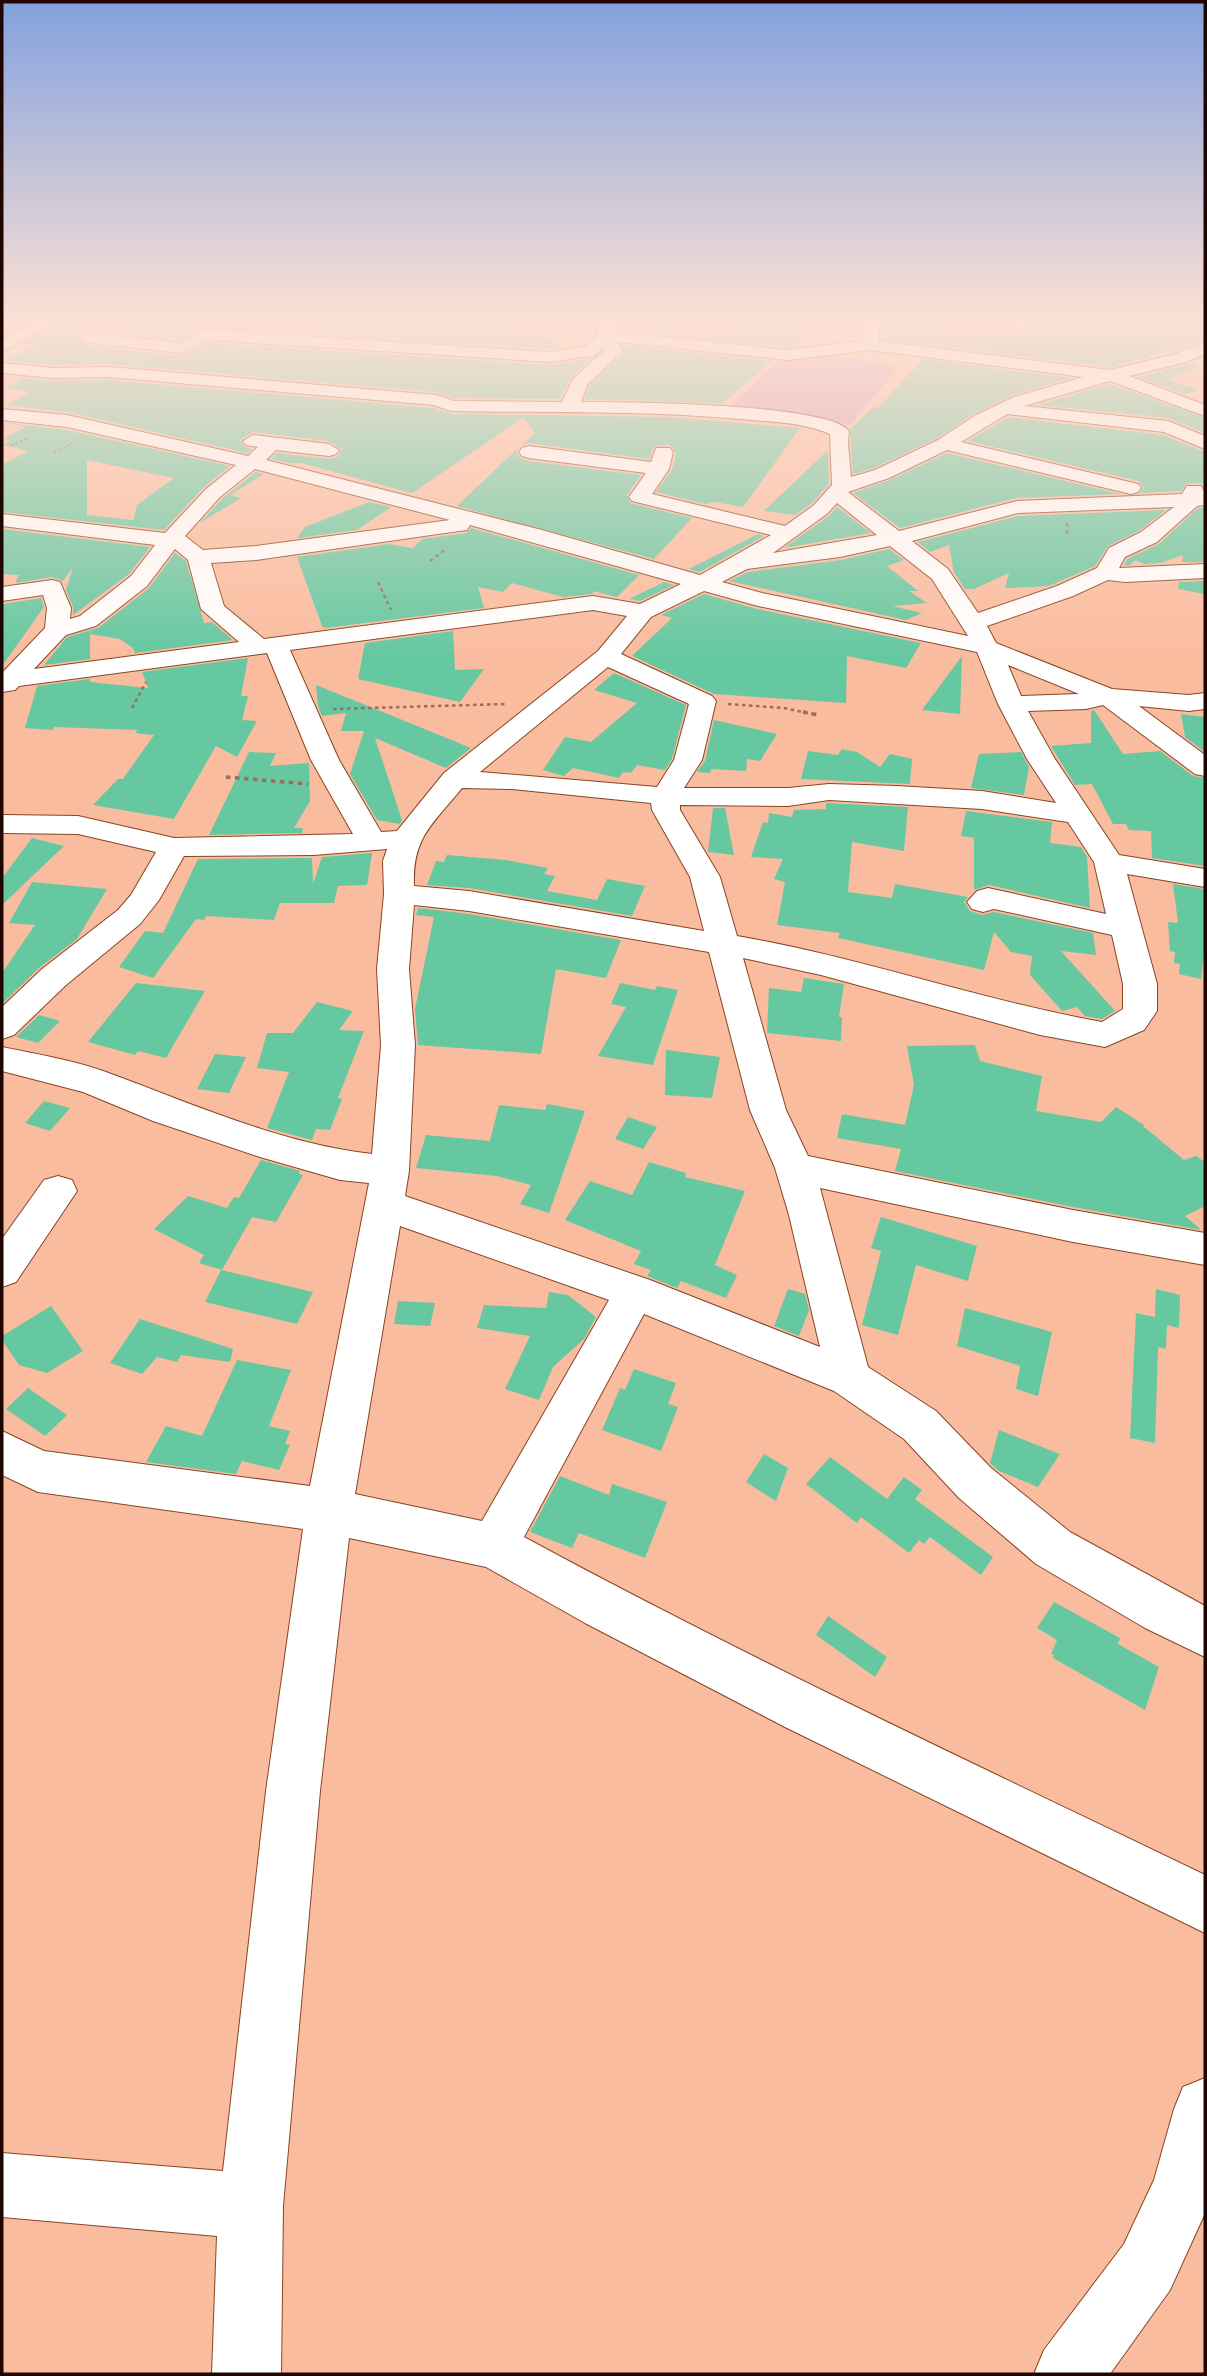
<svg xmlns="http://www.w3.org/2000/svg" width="1207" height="2376" font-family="'Noto Serif',serif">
	<rect width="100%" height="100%" fill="#fabc9f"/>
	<path fill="#d597b8" d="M789,350l110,16 -49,59 -118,-20z"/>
	<path fill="#65c8a1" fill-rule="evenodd" d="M57,323h181l55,8 21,-8h184l-2,2 31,3 34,20 -10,1 -345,-22 -27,13 -89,-10 -10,9 10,7 92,10 28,-13 341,22 41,-7 -21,19 -11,22 -106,-1 -17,-6 -328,-28 -57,1 -46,-4 28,-16 -12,-1z
		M629,323h51l6,14 -54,-6z
		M746,323l13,3 11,-3 38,6 -15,18h-6l-94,-9z
		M882,323h36l49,7 5,-3 44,9 -2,-8h21v-5h170v18l-95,26 -229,-28z
		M622,345l149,16 -48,42 -138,-4 4,-13 35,-33z
		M923,359l147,19 -57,17 -38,18 -38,25 -63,30 -21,6 -3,-45 23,-22 5,1z
		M1189,364l10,3 -33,12 32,11 -13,4 -47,-17z
		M24,378l28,3 57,-1 324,28 18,6 217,3 132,11 -57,79 -28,-5 -9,2 -50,-12 16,-22 4,-17 -6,-8 -16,1 -5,13 -120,-16 -7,2 13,-12 -12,-15 -111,75 -111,-30h-11l-19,-4 6,-6 52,6 8,-2 5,-8 -13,-8 -76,-9 -13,8 4,7 8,2 -5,4 -179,-41 -61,-7 23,-13 -26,-4z
		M1110,384l95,34v15l-37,-15 -130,-13z
		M1008,417l155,18 42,17v36l-4,-5h-14l-6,8 -41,2 4,-5 -5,-7 -171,-40z
		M7,423l60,7 163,36 -26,21 -40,43 -162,-18v-47l26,-14 -24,-6 8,-4 -8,-1 5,-3h-3l20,-10zM87,460l87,18 -37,27 -4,15 -46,-5z
		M518,448l-2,4 4,6 8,3 113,14 -14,20 3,8 62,15 -38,41 -197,-53z
		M828,450l1,34 -17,19 -17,12 -31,-4z
		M947,453l173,41 -104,4 -116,30 -47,-35 37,-13z
		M256,472l8,2 -34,21 11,3 -41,25 22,-24z
		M369,502l22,5 -34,23 -60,8 8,-11z
		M837,507l34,26 -87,15 46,-33z
		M1198,508h7v54h-23l1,-7 -22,8 -17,1 -9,-4 -5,5h-6l3,-6 32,-15z
		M1166,510l-26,20 -32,16 -13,20 -46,20 -44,2 4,-15 -35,16h-9l-11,-17 -5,-27 -19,7 -12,-10 100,-26z
		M471,528l168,47 -22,22 -23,-6 -2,3 -29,3 -51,-14 -9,9 -25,-5 6,21 -159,20 -3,-2 -25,-69 92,-13 24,4 9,-9 45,-6z
		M2,529l148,18 -21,27 -56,41v-8l-7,-17 7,-23 -10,14 -11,-4 -37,6 4,-8 -17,-1z
		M758,534l6,2 -64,36 -11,-3z
		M889,549l15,11 -17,6 31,25h-9l18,12 -35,3 30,7 -16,7 -177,-39 19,-9 93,-12z
		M175,553l11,8 18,62 8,-1 21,18 -98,13 -2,-5 -13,-9 -30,-5v25l-46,6 23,-28 31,-9 51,-40z
		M1205,581v13l-27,-5 1,-7z
		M664,582l10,3 -34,16 -11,-2z
		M704,594l53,15 164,34 -15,25 -59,-12 -1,47 -132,-9 -82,-38 40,-38 -11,-3z
		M41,598l3,9 -42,59 1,-62z
		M453,631l2,39 29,-1 -24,33 -102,-23 7,-36z
		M962,656l-2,58 -38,-4z
		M248,658l-7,38h7l-6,24 15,1 -20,36 -21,-11 -42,73 -81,-14 25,-26h5l31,-44 -19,-2 3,-3 -84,-3 -1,3 -28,-2 12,-42 53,-7v3l58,6 -6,-16z
		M614,673l72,32 -14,54 -7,11 -28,-5 -6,8 -8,-1 -4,6 -46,-10 -9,8 -21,-6 22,-33 26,5 46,-39 -43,-13z
		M316,685l62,25 93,38 -25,20 -71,-30 27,82 -2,4 -23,-4 -27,-46 14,-43h-23l5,-18 -24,3 -4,-10z
		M1094,710l29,44 37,-3 33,25 12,2v88l-53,-8 -1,-27 -22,-1 -3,-6h-13l-21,-40 -17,1 -24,-39 40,-3v-32z
		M1181,714l24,3v35l-20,-15z
		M714,720l63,14 -17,27 -13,-2 -1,12 -35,-2 -1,4 -13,-1 8,-11z
		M842,749l15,3 23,15 10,-13 22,5 -2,25 -109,-5 7,-28 30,4z
		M249,752l27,1 -6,13 39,-3 1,38 -16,27h9l-1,5 -93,2z
		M1021,752l8,15 -5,28 -53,-7 8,-34z
		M826,803l82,4 -4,44 -52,-9 -4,50 44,6 3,-14 73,13 -4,5 6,9 12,4 12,-3 99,21 3,22 -35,-4 54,60 -13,8 -17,-3 -8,-9 -15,4 -32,-36 2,-19 -21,-4 -17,-20 -10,38 -146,-32 2,-5 -63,-8 8,-43 -11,-3 9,-20 -32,-2 12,-35 5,1 1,-10 23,4 2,-7 32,-1z
		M713,808h12l9,47 -26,-3z
		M966,811l86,11 -2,21 31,4 6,10 3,51 -101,-23 -15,5v-52l-13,-2z
		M32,838l32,8 -62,59v-27z
		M372,853l-5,32 -29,1 -4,17h-54l-6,17 -68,-4 -2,4 -8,-1 -43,59 -34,-11 26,-36 18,2 35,-74 114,-1 1,26 9,-27z
		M447,855l59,5 42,8 -4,6 11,2 -8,15 50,9 10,-21 38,7 -13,30 -163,-28 -42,-3 9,-24 8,1z
		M32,882l75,7 -30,50 -37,28 -38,37v-31l33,-48 -26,-2z
		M1173,884l32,5v54l-4,36 -22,-5 1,-10 -6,-1 1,-11 -5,-1 -2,-29 10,1z
		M418,908l51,6 152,26 -15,38 -50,-9 -15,85 -123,-9 -3,-36 19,-92 -18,-2z
		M804,978l40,6 -5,33h3l-1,24 -74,-8 2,-45 32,4z
		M136,983l69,8 -39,67 -28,-7 -3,4 -47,-13z
		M620,983l35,7 2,-4 21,4 -25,75 -55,-9 28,-49 -15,-3z
		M317,1002l36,9 -14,19 25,1 -26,67 4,1 -12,31 -14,-1 -4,11 -45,-12 22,-56 -32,-4 10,-35h26z
		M39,1015l21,6 -22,22 -22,-6z
		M975,1045l5,16 62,15 -6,35 65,11 15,-15 28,18 -1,1 41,34 12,-4 9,6v44l-20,10 16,14 -128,-23 -178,-36 6,-22 -64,-11 5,-24 63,11 9,-40 -7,-39z
		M666,1050l54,7 -8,41 -47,-3z
		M215,1054l31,3 -17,36 -32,-4z
		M44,1101l26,7 -20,23 -25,-8z
		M547,1104l38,7 -36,102 -29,-9 11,-19 -34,-9 -81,-8 10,-33 64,6 9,-36 46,5z
		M628,1117l29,10 -14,22 -28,-10z
		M261,1160l39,11 -1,3 4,1 -27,47 -24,-5 -30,53 -23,-7 5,-8 -50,-26 34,-33 39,12 7,-11 5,1z
		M649,1162l37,11 -1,4 60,14 -30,74 22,10 -11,23 -45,-17 -4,7 -30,-12 4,-6 -17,-6 7,-13 -76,-31 25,-39 42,14z
		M881,1217l96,29 -9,35 -52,-16 -18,70 -36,-10 19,-74 -10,-3z
		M221,1270l92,22 -16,32 -92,-22z
		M788,1289l17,5 4,16 -10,26 -25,-10z
		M1156,1289l24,6 -1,33 -12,-3 -1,24 -8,-2 -3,96 -25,-5 6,-125 19,4z
		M549,1292l19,3 28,22 -12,22 -31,28 -14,33 -34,-11 25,-53 -53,-8 7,-23 62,3z
		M398,1301l37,2 -5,23 -36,-2z
		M51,1306l32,45 -36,22 -28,-8 -17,-25v-4z
		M965,1308l87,24 -14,64 -22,-7 4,-23 -63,-20z
		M140,1319l93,30 -3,13 -49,-7 -4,7 -20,-5 -15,17 -32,-11z
		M237,1360l54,10 -22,56 21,5 -5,13 5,1 -11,25 -37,-9 -6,13 -90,-12 20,-36 36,10z
		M634,1369l42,14 -8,21 10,3 -17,44 -59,-21 18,-42 5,2z
		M28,1388l39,27 -22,21 -39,-27z
		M999,1430l61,24 -22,33 -39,-16 -9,-8z
		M764,1454l24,14 -12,33 -30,-19z
		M830,1457l57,42 17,-22 18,13 -7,9 78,58 -12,18 -51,-38 -6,7 -5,-4 -10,13 -48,-36 -4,6 -51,-39z
		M560,1476l49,19 3,-11 55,18 -22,56 -66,-25 -7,15 -42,-16z
		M1054,1602l66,36 -2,6 41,23 -14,43 -92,-52 1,-3 -3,-1 6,-14 -20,-12z
		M828,1616l59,41 -12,20 -59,-42z"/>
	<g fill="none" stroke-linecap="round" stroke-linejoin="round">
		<g stroke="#884522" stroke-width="2">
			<path id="minor" d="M35,323h20l-53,29v-12z
				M598,323h16v9l173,18 75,-9 1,-18h16l-1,18 232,29 65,-16 30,-11v11l-18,8 -58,14 76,29v11l-95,-35 -86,25 144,15 37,15v13l-41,-17 -157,-18 -46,28 177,42 3,4 -3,4 -7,2 -184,-44 -58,28 -41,14 51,39 118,-30 165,-7 5,-8h14l4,7v12l-8,1 -40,36 -32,15 -6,11 86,-4v14l-80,4 -17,-2 -35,16 -86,30 9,17 116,46 77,6 16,-2v16l-16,2 -50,-5 66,49v21l-10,-2 -92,-69 -17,4 -58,2 27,48 64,96 86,14v18l-78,-13 30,110v27l-13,19 -39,17 -65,-12 -219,-60 -78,-17 43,152 22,46 265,54 132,23v32l-132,-23 -253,-54 48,179 68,44 55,57 79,64 135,74v51l-60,-29 -109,-64 -77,-66 -55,-59 -70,-48 -190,-77 -120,223c223,121 453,228 681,338v58l-420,-206 -200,-104 -99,-56 -137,-29 -29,253 -37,415 -2,168h-69l5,-138 -215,-19v-64l221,18 43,-380 37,-262 -265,-37 -36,-17v-44l42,20 266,35 59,-303 -29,-3 -80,-23 -107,-36 -70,-29 -81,-21v-24c34,7 71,13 104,25 87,32 173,71 266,82l9,-109 -4,-76 7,-75 -1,-33 4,-12 -73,6 -130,1 -25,44 -19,24 -74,61 -52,50 -12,4v-32l40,-38 76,-59 13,-15 25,-43 -78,-18 -76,-1v-18l76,1 96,22 179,-4 -42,-74 -44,-107 -248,33 -4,4 -13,2v-19l43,-45 2,-20 -4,-13 -41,6v-14l50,-7 8,2 11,26 -1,11 10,-3 51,-40 24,-31 -153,-19v-12l163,19 41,-44 30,-24 -169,-38 -65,-7v-11l65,6 181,41 10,-9 -12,-2 -3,-4 10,-6 76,9 10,6 -3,4 -7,2 -53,-6 -10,10 276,70 158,45 71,-40 -139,-34 -3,-4 17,-24 -117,-15 -7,-2 -3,-4 3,-4 7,-2 122,16 5,-14h14l3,4 -4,17 -17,25 133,32 29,-21 18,-20 -2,-51c-28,-12 -60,-12 -90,-15 -96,-9 -193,-6 -289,-8l-17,-6 -325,-28 -57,1 -50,-5v-10l50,5 57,-1 328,28 17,6 108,1 11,-23 32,-29 -2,-3 -8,8 -44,7 -342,-22 -27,13 -92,-10 -8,-5 8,-5 89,10 27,-13 345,22 33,-5 14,-12zM618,342l169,18 83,-10 213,27 -69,20 -38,18 -38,25 -63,30 -24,7 -3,-34 1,-12c-21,-28 -227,-29 -268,-29l6,-17 35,-34zM255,469l195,51 -194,26 -53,4 -18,-14 35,-39zM837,503l40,32 -104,18 55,-40zM1174,507l-33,25 -32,16 -12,20 -40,18 -79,27 -30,-44 -36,-28 106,-28zM470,525l211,59 -41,20 -47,-8 -329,43 -40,-33 -13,-43 45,-3 203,-29 8,-1zM890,546l42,33 36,57 -206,-43 -40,-11 25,-13 93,-12zM175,549l13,11 13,49 38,33 -205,27 32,-34 30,-9 51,-40zM704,591l54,15 219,46 21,52 29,55 29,44 -74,-12 -85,-5 -68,-2 -41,4h-104l18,-28 14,-59 -4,-5 -91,-42 30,-37zM593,610l34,6 -29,35 -154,122 -47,58 -16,1 -42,-72 -49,-110zM1008,665l71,29 -58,2zM608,667l81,37 -15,56 -17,27 -177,-15zM462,788l50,1 139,14 1,7 38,67 14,54 -235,-40 -55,-5c-2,-49 19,-62 48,-98zM829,800l153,9 86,13 26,40 12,52 -118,-26 -11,3 -10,11 5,7 11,3 11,-3 118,26 11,49v25l-21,13c-123,-22 -242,-65 -365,-86l-17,-59 -40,-67v-5l108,1zM414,905l55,6 240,41 41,158 25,58 14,47 31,132 -170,-67 -245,-84 4,-25 6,-126 -6,-76zM400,1226l209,74 -127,221 -127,-27z
				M58,1176l14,4 5,11 -61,91 -14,5v-48l42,-59z
				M1205,2078v135l-35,77 -60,84h-76l10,-24 80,-106 30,-64 20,-71 9,-22z"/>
		</g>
		<path stroke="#9b6d5a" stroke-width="2" stroke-dasharray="2.5 2.5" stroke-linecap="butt" d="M1071,323h17
			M11,446l17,-8
			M54,453l19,-10"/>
		<path stroke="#9b6d5a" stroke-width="2.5" stroke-dasharray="3.5 3.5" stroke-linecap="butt" d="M1067,523v11
			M430,561l16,-12
			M378,582l13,28
			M728,704l56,4 28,6
			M132,708l14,-26
			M333,709l173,-5"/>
		<path stroke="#9b6d5a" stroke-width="3.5" stroke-dasharray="4.5 4.5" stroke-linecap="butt" d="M803,712l16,3
			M226,777l82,7"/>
		<use href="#minor" fill="#fff" fill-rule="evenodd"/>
	</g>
	<linearGradient id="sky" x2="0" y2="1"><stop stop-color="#82a1de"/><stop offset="0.49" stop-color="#fde1d4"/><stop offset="1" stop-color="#fde1d4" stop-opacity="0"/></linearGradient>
	<rect width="1207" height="656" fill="url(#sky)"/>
	<rect width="1207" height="2376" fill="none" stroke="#200600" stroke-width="7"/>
</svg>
